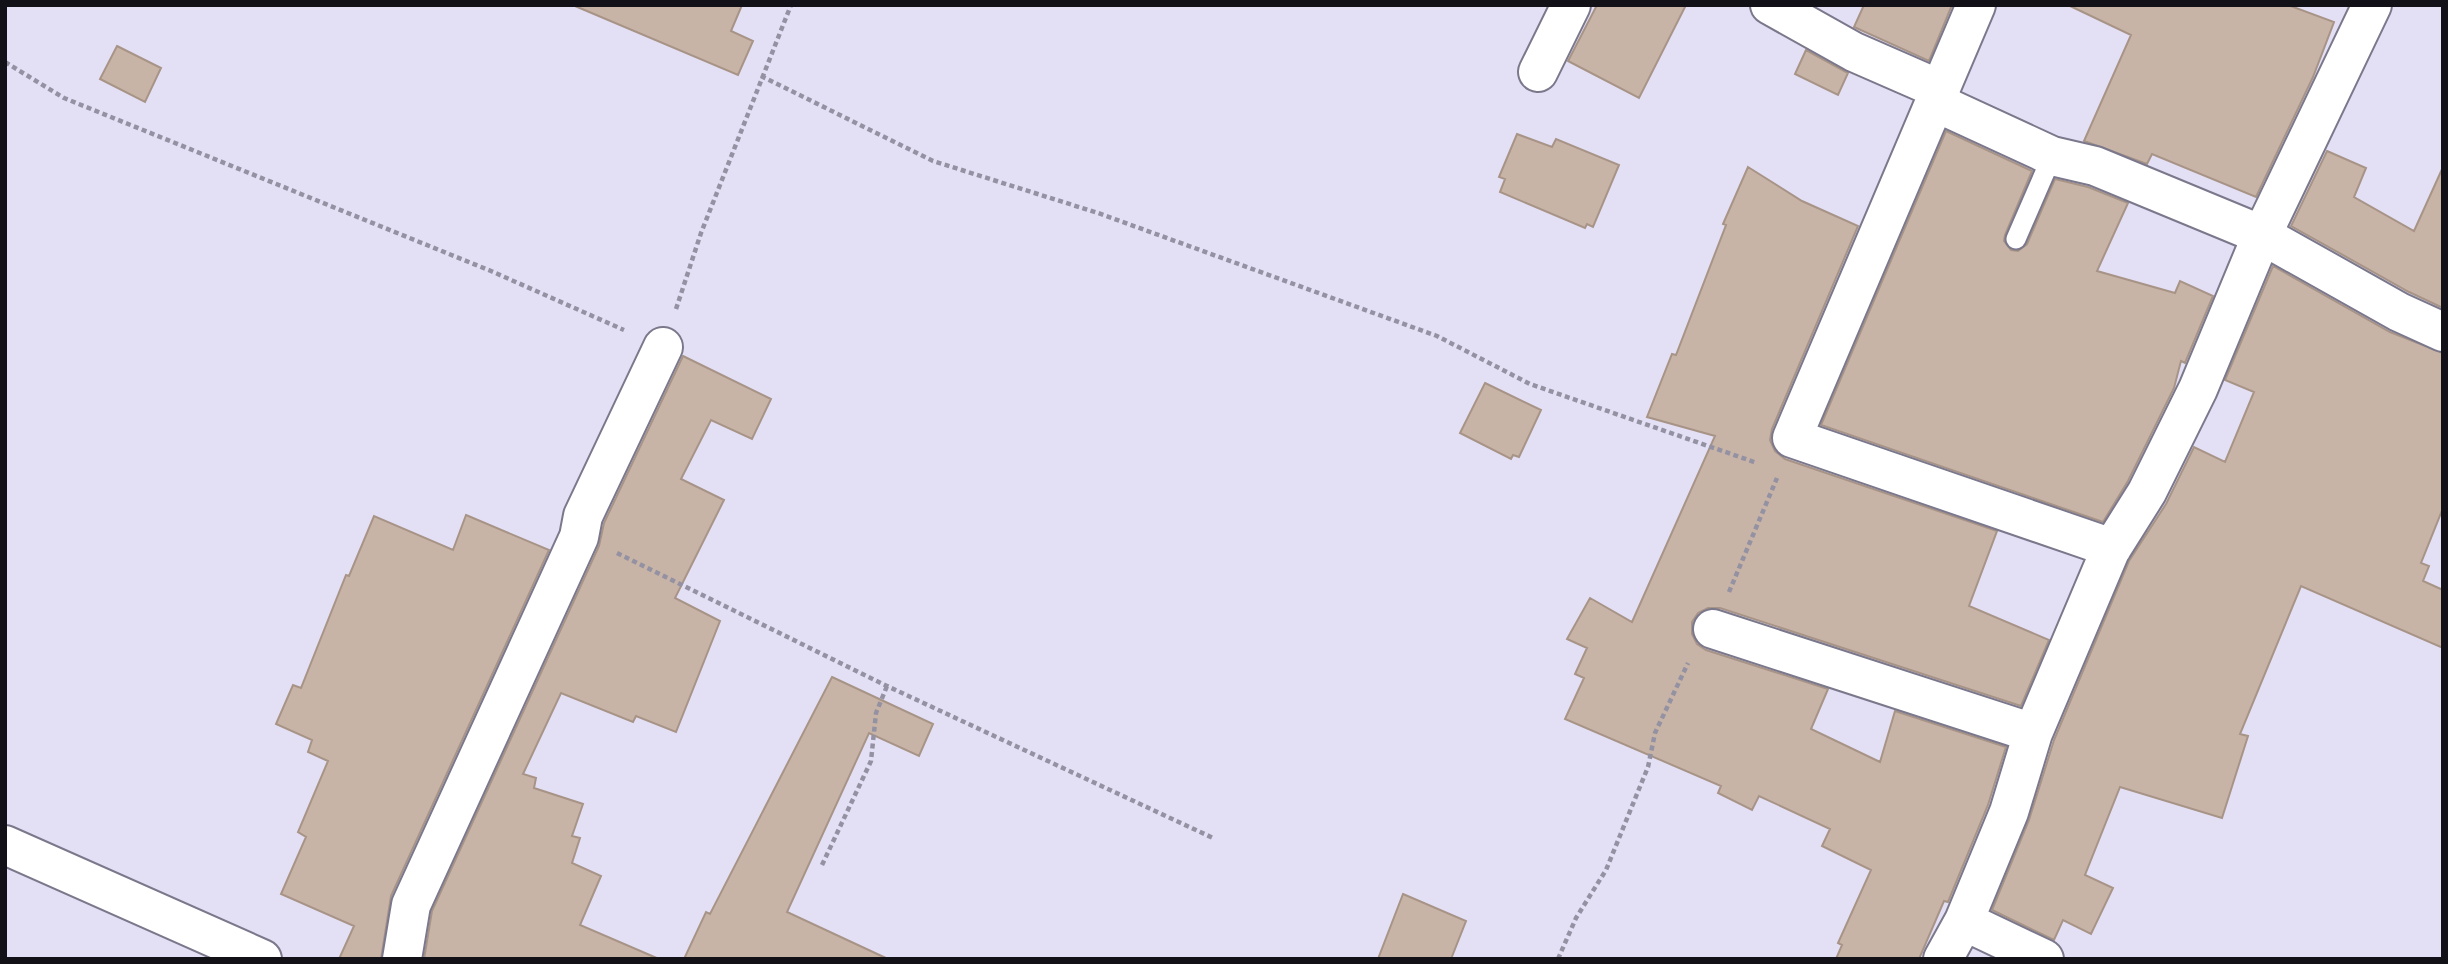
<svg xmlns="http://www.w3.org/2000/svg" width="2448" height="964" font-family="Mulish,sans-serif">
	<rect width="100%" height="100%" fill="#e3e0f6"/>
	<path fill="#c8b4a7" stroke="#a89487" stroke-width="2" d="M742,5l-11,26 22,10 -15,34 -163,-69z
		M1597,5h89l-47,93 -71,-37z
		M1864,5h88l-23,56 -75,-34z
		M2068,5h220l46,17 -21,55 -57,120 -104,-43 -5,10 -63,-23 47,-106z
		M117,46l44,22 -16,34 -45,-23z
		M1806,50l42,23 -10,22 -43,-21z
		M1946,131l86,40 -27,64 -1,6 7,9 7,1 9,-7 28,-65 33,8 40,16 -31,68 78,22 5,-12 33,15 -28,67 -4,-2 -7,27 -46,93 -25,41 -282,-97z
		M1517,134l35,13 4,-8 63,26 -26,62 -6,-3 -2,4 -85,-36 5,-13 -6,-2z
		M2327,151l39,17 -12,29 60,34 29,-64v141l-34,-16 -118,-66z
		M1748,167l54,34 56,25 -86,203 -2,11 5,11 10,8 212,72 -28,75 80,34 -28,66 -301,-98h-12l-10,5 -6,9v12l5,10 9,6 122,39 -17,40 69,33 15,-51 111,36 -18,58 -40,97 -4,-1 -25,58h-83l6,-14 -4,-2 33,-73 -49,-24 8,-17 -71,-33 -7,14 -34,-17 3,-7 -156,-67 19,-41 -9,-4 12,-26 -20,-9 23,-41 42,24 83,-186 -68,-19 25,-63 4,1 50,-130 -3,-1z
		M2273,266l117,66 53,21v155l-22,55 8,3 -6,15 20,9v58l-142,-62 -61,148 8,2 -26,82 -102,-31 -35,88 28,13 -22,46 -28,-14 -9,20 -62,-30 37,-90 25,-80 75,-179 37,-57 28,-57 31,15 29,-70 -29,-12z
		M683,356l88,43 -19,40 -41,-19 -30,59 43,21 -49,98 45,23 -44,111 -40,-16 -3,6 -72,-29 -38,81 13,4 -2,10 49,16 -11,32 8,2 -8,25 29,13 -21,49 79,34h-235l8,-48 167,-365 5,-23z
		M1485,383l56,27 -22,47 -6,-2 -2,4 -51,-26z
		M466,515l83,35 -158,346 -10,63h-42l15,-33 -73,-32 25,-57 -8,-5 30,-71 -20,-9 4,-12 -36,-16 17,-39 8,3 45,-113 3,1 25,-60 79,34z
		M832,677l101,47 -14,32 -50,-23 -82,179 101,47h-204l22,-47 4,2z
		M1403,894l63,27 -15,38h-73z"/>
	<g fill="none" stroke-linecap="round" stroke-linejoin="round">
		<g stroke="#7b788c" stroke-width="23">
			<path id="lane" d="M2016,239l36,-83"/>
		</g>
		<g stroke="#7b788c" stroke-width="42">
			<path id="street" d="M1770,5l84,47 87,38
				M1976,5l-184,433 320,110
				M1538,72l33,-67
				M1935,102l117,54 43,10 167,69 137,77 44,20
				M1713,629l320,104
				M1964,921l80,38
				M402,959l9,-54 168,-368 4,-21 80,-169
				M1943,959l21,-38 45,-109 24,-79 77,-182 37,-59 51,-103 64,-154 110,-230"/>
		</g>
		<g stroke="#7b788c" stroke-width="42">
			<path id="secondary" d="M5,845l257,114"/>
		</g>
		<path stroke="#9492a2" stroke-width="4.5" stroke-dasharray="5 3.5" stroke-linecap="butt" d="M5,62l59,36 427,173 133,59
			M761,76l172,85 165,52 339,123 93,48 227,79
			M676,309l25,-76 90,-228
			M617,553l270,133 326,152
			M1729,592l48,-114
			M822,865l49,-104 5,-48 11,-27
			M1558,959l18,-41 30,-48 42,-103 7,-34 33,-70"/>
		<use href="#lane" stroke="#fff" stroke-width="19"/>
		<use href="#street" stroke="#fff" stroke-width="38"/>
		<use href="#secondary" stroke="#fff" stroke-width="38"/>
	</g>
	<rect width="2448" height="964" fill="none" stroke="#121118" stroke-width="14"/>
</svg>
